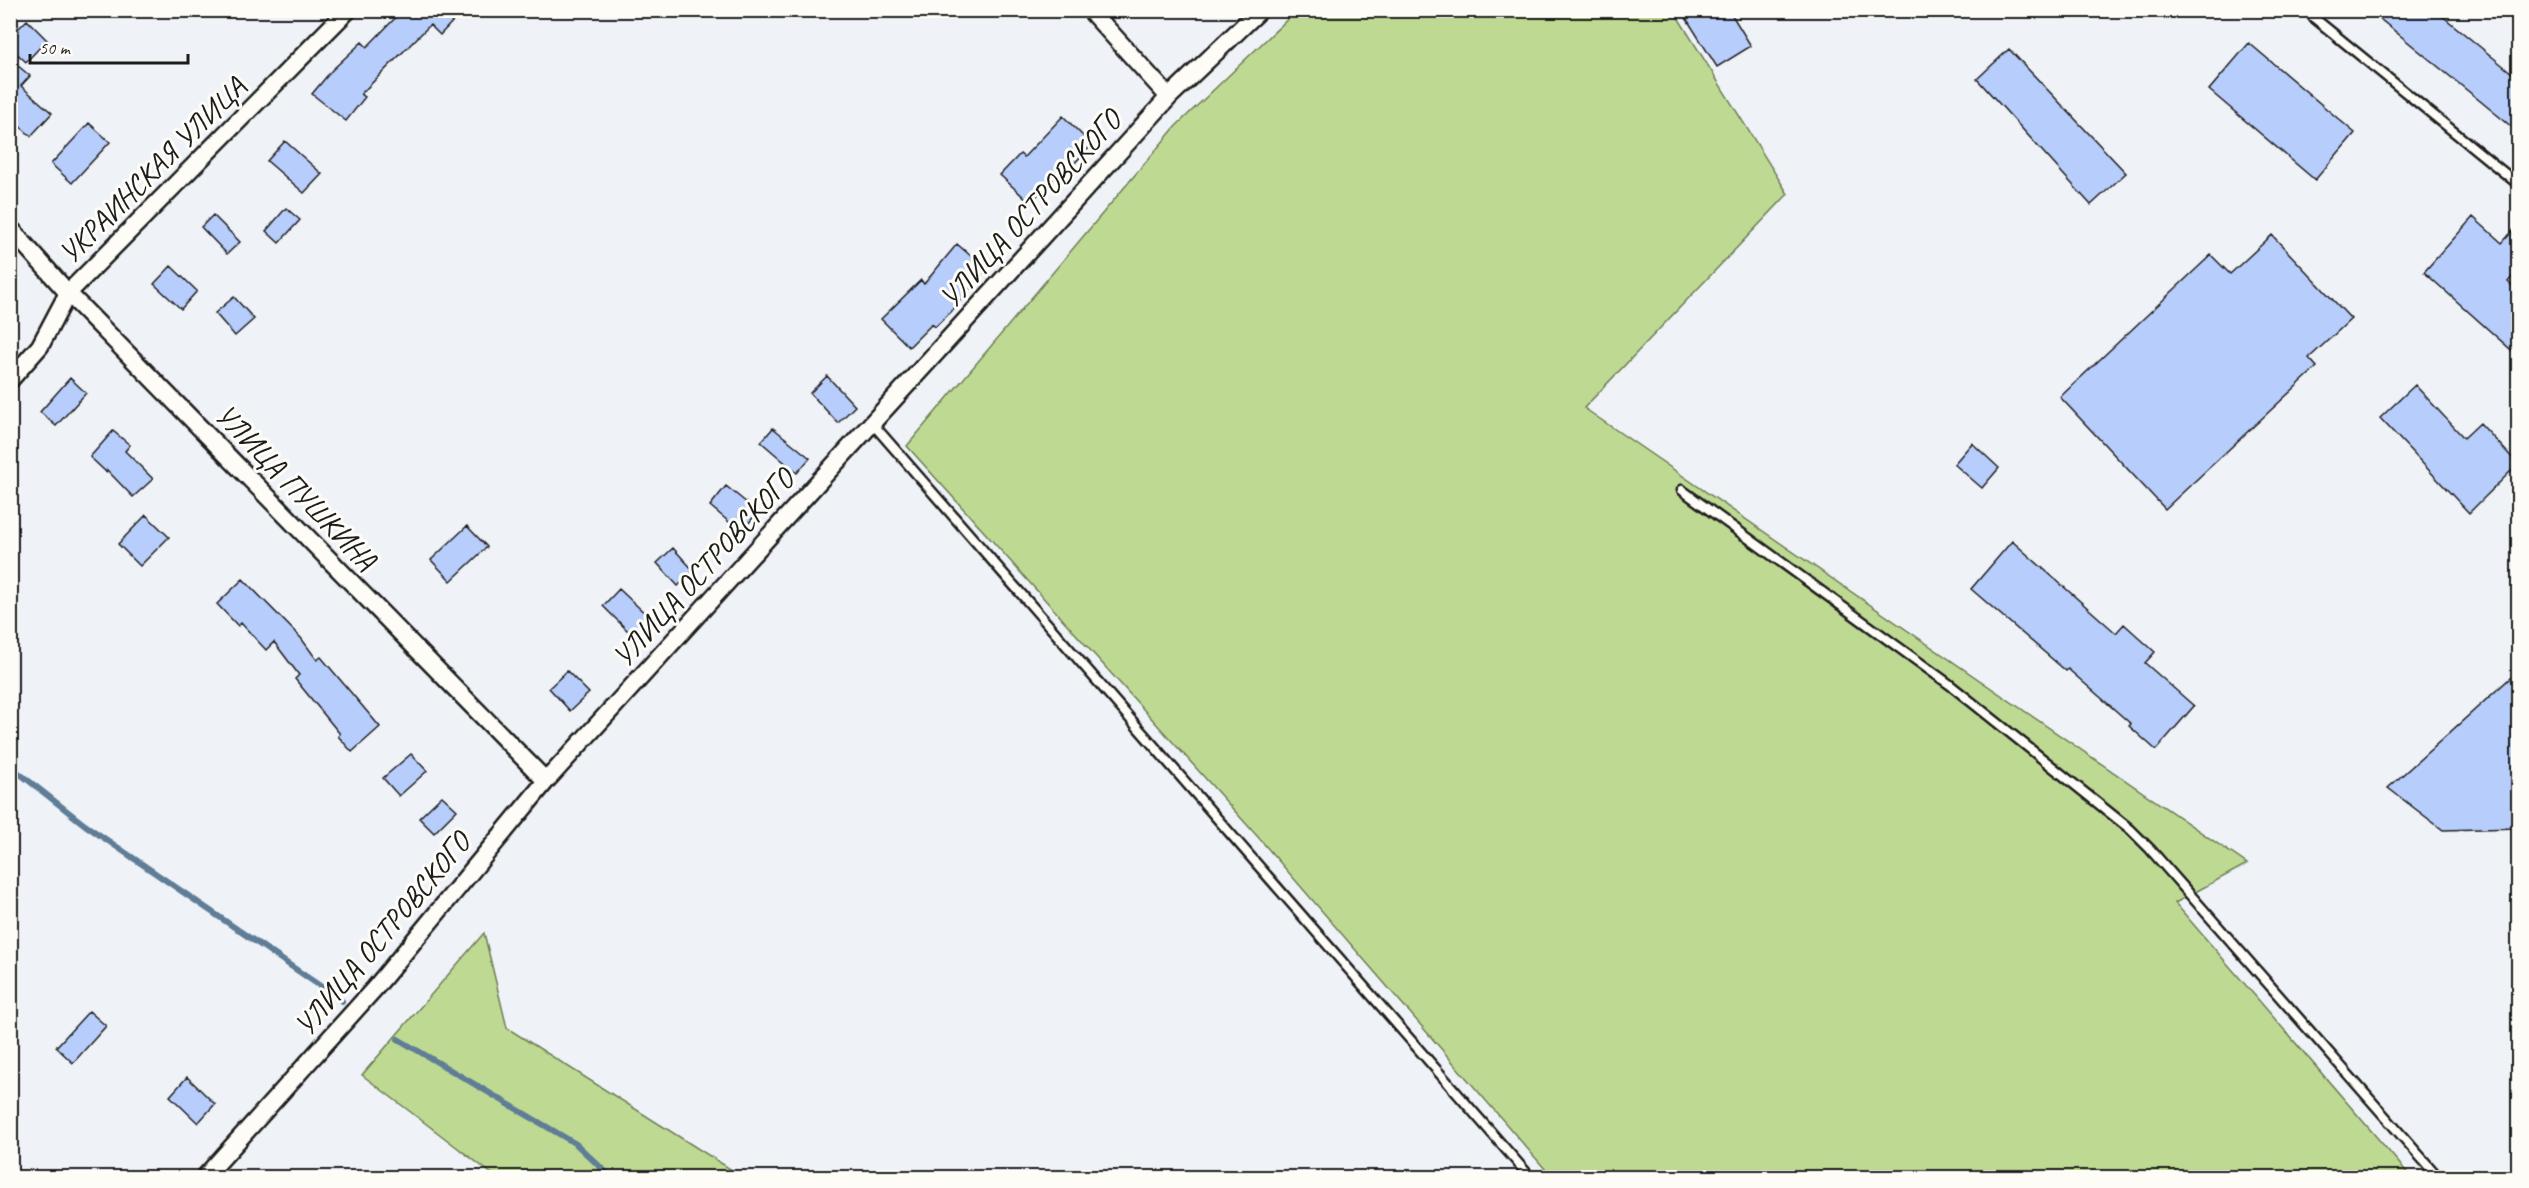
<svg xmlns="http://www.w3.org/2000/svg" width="2529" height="1188" font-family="Caveat,sans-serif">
	<rect width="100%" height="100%" fill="#eff3f8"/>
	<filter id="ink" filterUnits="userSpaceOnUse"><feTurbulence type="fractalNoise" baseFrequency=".0167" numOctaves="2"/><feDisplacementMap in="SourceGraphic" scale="12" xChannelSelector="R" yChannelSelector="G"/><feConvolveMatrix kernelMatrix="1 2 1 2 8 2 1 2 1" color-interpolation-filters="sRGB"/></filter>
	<g filter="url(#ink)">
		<path fill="#beda92" stroke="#6d7b57" stroke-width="1.5" d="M1296,11h378l114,183 -204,214 663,456 -72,39 236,274h-859l-294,-340 -351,-391 269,-320z
			M484,933l23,95 236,149h-247l-134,-102z"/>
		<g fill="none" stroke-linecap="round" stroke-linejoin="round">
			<path stroke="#5f7d96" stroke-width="6" d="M10,766l75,59 257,176
				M398,1039l178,105 36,34"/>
		</g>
		<path fill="#b7cdfc" stroke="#1c1c1c" stroke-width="1.5" d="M403,10h42l9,10 -14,15 -10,-10 -69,69 4,3 -19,24 -34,-27 20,-24 30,-28 5,5z
			M1681,10h48l22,36 -34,21z
			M2369,10h66l83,68v54z
			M27,20l20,20 -21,22 -16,-15v-10z
			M2249,43l106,90 -40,47 -106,-90z
			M2009,49l117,124 -35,32 -114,-126z
			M10,59l20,17 -9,10 31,27 -21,23 -21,-18z
			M1063,116l29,29 -25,26 -3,-3 -34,35 -30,-28 20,-21 4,3z
			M89,123l21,19 -38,41 -21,-19z
			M285,141l37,33 -18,19 -37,-32z
			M286,208l14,12 -21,23 -13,-12z
			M213,215l27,27 -13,12 -26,-27z
			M2473,217l29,26 16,-18v45l-10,12 10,9v65l-94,-84z
			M2272,235l79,84 -42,39 8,9 -152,142 -105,-112 151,-142 19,19z
			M957,244l29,25 -35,43 -16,15 -3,-3 -23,23 -28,-28 40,-39 3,4z
			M171,266l26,25 -16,18 -27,-25z
			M234,297l20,22 -19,17 -20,-23z
			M827,376l28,30 -17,17 -28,-30z
			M70,378l16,15 -30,33 -16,-14z
			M2415,385l49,53 16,-15 38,41 -49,49 -89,-95z
			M773,428l37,30 -13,15 -36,-31z
			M113,431l17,14 -5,6 28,28 -20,18 -26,-27 -1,2 -16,-15z
			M1972,443l27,25 -17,20 -28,-24z
			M726,486l32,26 -17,20 -31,-26z
			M146,515l23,22 -29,29 -22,-22z
			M467,526l20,21 -36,34 -20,-21z
			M2012,541l104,92 8,-9 31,28 -10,11 49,43 -38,44 -27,-24 2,-2 -63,-55 -2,2 -95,-82z
			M673,548l21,23 -16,15 -21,-23z
			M243,579l58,59 16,22 4,-3 59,70 -28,25 -14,-16 2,-2 -45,-55 4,-4 -25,-33 -8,8 -25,-27 -3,3 -21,-22z
			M619,589l31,29 -17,18 -30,-30z
			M567,671l22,22 -19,18 -21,-23z
			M2518,671v157l-75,2 -55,-42z
			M411,754l16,17 -28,25 -16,-18z
			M442,796l15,14 -23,23 -15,-15z
			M89,1011l17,15 -33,37 -17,-16z
			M187,1077l28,27 -17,19 -28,-27z"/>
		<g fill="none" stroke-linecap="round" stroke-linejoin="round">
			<g stroke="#1c1c1c" stroke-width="13">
				<path id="service" d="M2313,17l205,167
					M872,423l659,755
					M1682,490l267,194 181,145 20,20 289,329"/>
			</g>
			<g stroke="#1c1c1c" stroke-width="21">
				<path id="minor" d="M1090,10l79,87
					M10,228l58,65 478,488
					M10,380l30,-34 28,-53 280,-283
					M204,1178l171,-190 171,-207 623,-684 91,-87"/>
			</g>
			<use href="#service" stroke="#fdfcf7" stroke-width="8"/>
			<use href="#minor" stroke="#fdfcf7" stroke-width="16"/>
		</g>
	</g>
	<g text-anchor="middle" stroke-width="6" stroke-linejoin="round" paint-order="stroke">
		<g font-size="30" fill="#1c1c1c" stroke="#fdfcf7">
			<text transform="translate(152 170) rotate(-45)" y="10">УКРАИНСКАЯ УЛИЦА</text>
			<text transform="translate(1030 209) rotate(-48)" y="10">УЛИЦА ОСТРОВСКОГО</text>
			<text transform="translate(296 487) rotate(46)" y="10">УЛИЦА ПУШКИНА</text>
			<text transform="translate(703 568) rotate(-48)" y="10">УЛИЦА ОСТРОВСКОГО</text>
			<text transform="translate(382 934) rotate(-50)" y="10">УЛИЦА ОСТРОВСКОГО</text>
		</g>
	</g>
	<rect width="2529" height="1188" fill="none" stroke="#fdfcf7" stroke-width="36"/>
	<rect x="18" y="18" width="2493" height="1152" fill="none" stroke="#1c1c1c" stroke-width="2" filter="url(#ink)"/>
	<path d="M30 54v9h158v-9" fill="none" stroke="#1c1c1c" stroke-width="3"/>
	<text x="39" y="54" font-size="18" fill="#1c1c1c" stroke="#fdfcf7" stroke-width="4.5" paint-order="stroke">50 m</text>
</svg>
